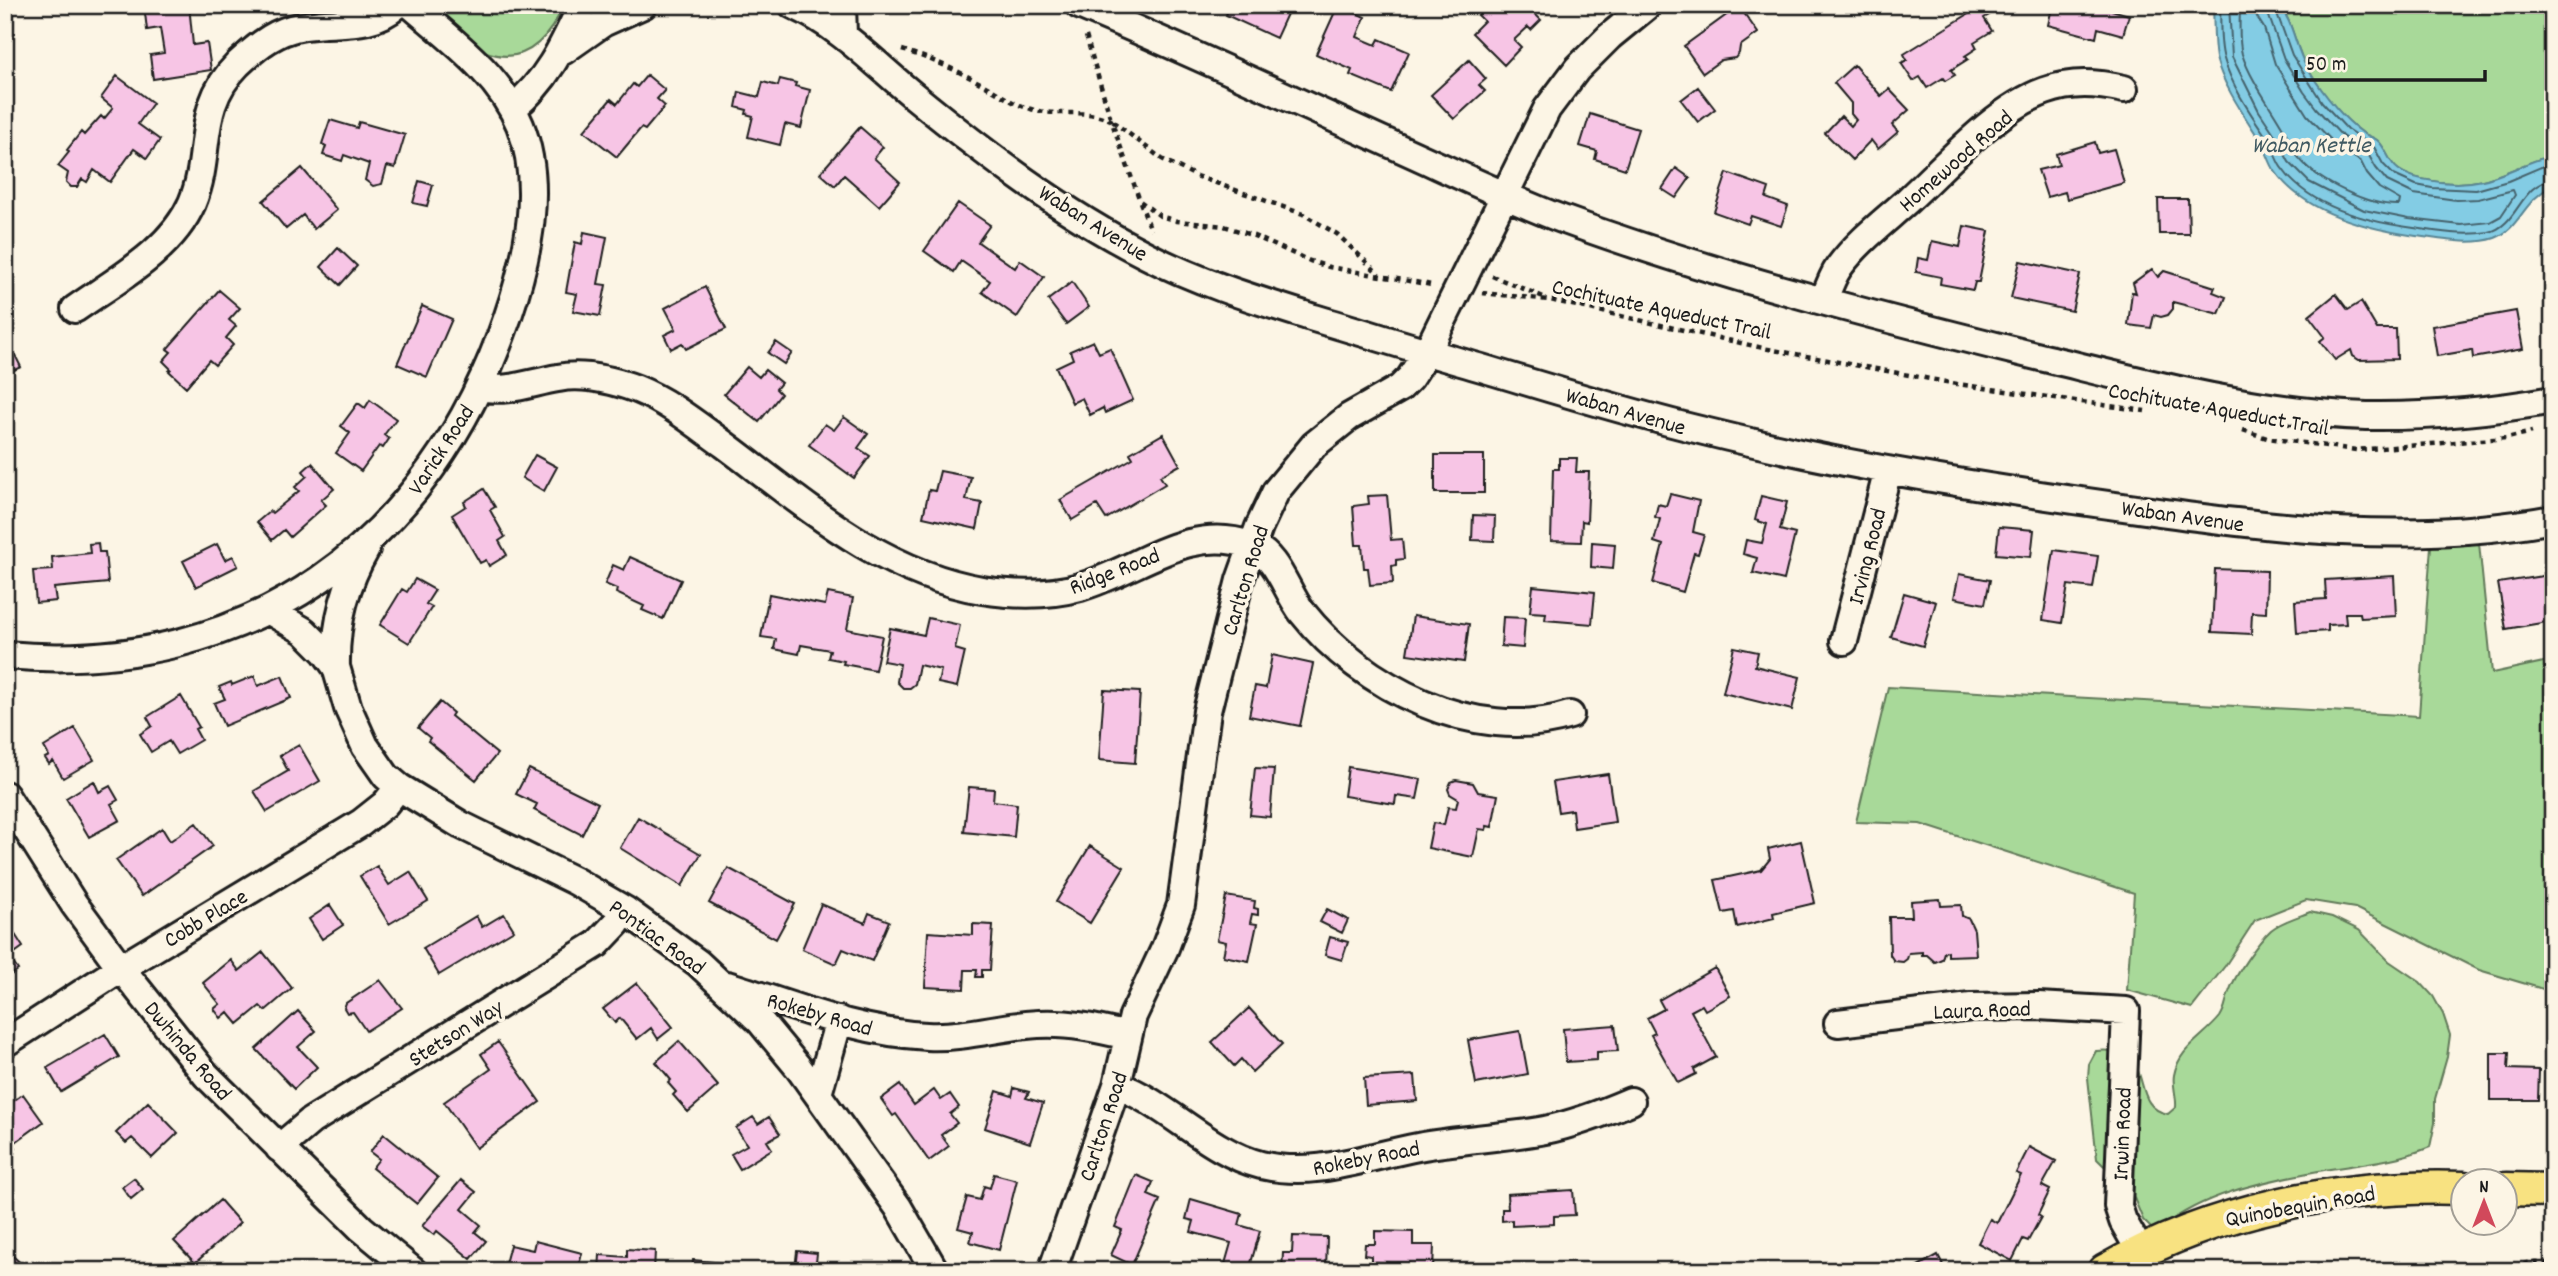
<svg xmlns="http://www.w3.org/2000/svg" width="2558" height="1276" font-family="Dekko,sans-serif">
	<rect width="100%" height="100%" fill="#fcf5e5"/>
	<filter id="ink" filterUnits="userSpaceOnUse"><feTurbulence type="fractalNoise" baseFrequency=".0143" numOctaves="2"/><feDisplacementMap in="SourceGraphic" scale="14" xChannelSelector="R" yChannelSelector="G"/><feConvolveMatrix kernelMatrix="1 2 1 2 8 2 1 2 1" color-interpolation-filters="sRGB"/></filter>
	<g filter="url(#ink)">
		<path fill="#a8d999" stroke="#627a5a" stroke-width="2" d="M430,5h134c-15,33 -39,63 -80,46 -20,-9 -38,-31 -54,-46z
			M2279,5h274v150c-45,12 -63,33 -113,27 -14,-2 -29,-4 -41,-12 -11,-7 -12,-22 -22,-30 -4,-3 -10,-4 -14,-7 -22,-16 -42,-42 -56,-65 -12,-20 -13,-45 -28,-63z
			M2479,543l13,130 61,-13v332l-74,-22 -124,-62 -49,-8 -51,20 -30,46 -33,42 -65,-18 7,-97 -214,-69 -64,-2 32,-135 531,29 12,-170z
			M2310,912l22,5 27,13 30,31 31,21 13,14 10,18 7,21 -3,22 -12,42v24l-5,24c-38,16 -77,17 -117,25 -52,10 -110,22 -152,56h-10l-8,-8 -16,-39 -17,-9 -13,-13 -9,-81 1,-14 7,-13c65,-6 29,55 72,63l8,-7c1,-10 -4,-22 -2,-32 5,-27 30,-38 46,-58 6,-9 5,-15 9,-25 6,-17 29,-50 42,-62 11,-9 27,-13 39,-18z"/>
		<path fill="#83cce4" stroke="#5a8694" stroke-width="2" d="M2213,5h66c15,18 16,43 28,63 14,22 35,50 56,65 4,3 10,4 14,7 10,8 11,23 22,30 12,8 27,10 41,12 50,6 68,-15 113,-27v31c-30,13 -33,43 -58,52 -24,8 -55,1 -79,-2 -48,-7 -112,-22 -141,-65 -6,-9 -8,-20 -14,-29 -15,-24 -38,-56 -45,-84 -3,-17 -2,-35 -3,-53z"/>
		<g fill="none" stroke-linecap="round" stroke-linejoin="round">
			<path stroke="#45626c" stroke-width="2" d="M2220,5c1,17 -1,37 4,54 8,28 27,55 43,79 6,9 8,20 14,29 28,41 88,55 133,61 25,4 50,8 75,4 29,-6 31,-49 64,-52
				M2229,5l3,52 27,54 16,24 14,27 20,20 55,28 45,9 52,6 29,-3 11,-6 14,-21 -2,-5 -35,9 -22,1 -42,-6 -27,-13 -11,-13 -8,-14 -26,-18 -26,-28 -12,-16 -20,-33 -19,-54
				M2240,5c0,15 -2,34 2,49 9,27 28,51 42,76 6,9 8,20 15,28 19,24 70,48 100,47l1,-5 -21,-12 -12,-14 -6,-12 -26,-18 -28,-29 -32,-51 -11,-36 -7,-11 -2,-12
				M2274,5l18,50 30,47 25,27 27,18 9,17 11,11 22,10 16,3 44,2 32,-9 45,-19"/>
		</g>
		<path fill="#f7c5e5" stroke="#1c1c1c" stroke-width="2" d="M157,5h32l4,40 14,-2 4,27 -58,9 -3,-24 14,-2 -4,-25 -13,2 -2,-17 13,-2z
			M1230,5h61l-15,33 -50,-23z
			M1338,5l27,12 -8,20 19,8 3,-6 30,13 -18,40 -41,-17 2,-5 -36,-16z
			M1488,5h38l15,15 -10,10 -3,-3 -14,13 7,7 -17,18 -32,-32 12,-12 -6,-6z
			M1983,5h2l6,9 -7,4 8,13 -18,11 3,6 -12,8 3,3 -17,11 4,5 -10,6 -2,-3 -16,10 -7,-11 -7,4 -12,-18 6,-3 -3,-6z
			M2044,5h50l35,10 -6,20 -25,-7 -2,10 -48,-13 3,-13 -9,-2z
			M1739,6l19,27 -18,13 -1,7 -4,5 -14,2 -18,13 -19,-27z
			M1469,60l17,19 -7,6 6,6 -31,28 -23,-24z
			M1854,65l27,31 8,-7 20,21 -17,15 6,7 -20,17 -7,-9 -19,20 -27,-27 16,-17 10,10 5,-6 -5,-6v-11l-17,-20z
			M647,75l18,15 -8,9 8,7 -20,24 -4,-2 -24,29 -33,-26 27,-32 6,5 16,-20 4,3z
			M117,76l36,27 -15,21 22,16 -13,18 -13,-9 -24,33 -16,-12 -7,12 -5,-3 -5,8h-6l-5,-5 2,-9 -10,-7 11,-14 -2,-2 14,-18 3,3 17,-19 3,3 9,-11 -12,-10z
			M780,79l16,4 -1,3 15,4 -9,38 -16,-4 -5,21 -32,-8 5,-21 -7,-2 1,-4 -11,-3 3,-15 20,5 4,-15 15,4z
			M1698,87l17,22 -17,13 -17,-22z
			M1590,114l48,15 -13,40 -30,-10 2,-8 -17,-5z
			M330,120l27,8 2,-6 46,13 -10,33 -8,-2 -5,18 -9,2 -8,-6 4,-16 -25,-9 -2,6 -19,-6 3,-9 -4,-2z
			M860,127l23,20 -9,11 26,24 -21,24 -35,-31 -9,11 -15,-13z
			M2095,142l3,11 16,-4 10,34 -57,16 -2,-7 -18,5 -9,-27 21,-5 -3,-11z
			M302,168l35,42 -23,19 -11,-14 -17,14 -23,-28z
			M1676,168l14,10 -14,20 -14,-9z
			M1727,173l42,15 -3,10 22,8 -7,20 -30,-10 -3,8 -34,-12z
			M419,181l14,4 -6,21 -14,-3z
			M2158,199h30l1,35h-30z
			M958,203l32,22 -12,17 37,26 5,-8 24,17 -27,40 -35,-25 8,-11 -29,-20 -7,11 -30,-21z
			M1964,226l25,5 -10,51h-4l-2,8 -33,-6 1,-7 -25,-5 2,-14 10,2 4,-19 28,6z
			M584,232l23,5 -9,47 8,1 -6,31 -27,-5 4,-17 -11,-2 9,-50 7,2z
			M338,248l19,18 -17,19 -19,-18z
			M2020,261l60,13 -8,37 -61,-13z
			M2152,269l6,8 6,-6 51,16 -2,5 13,5 -7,17 -46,-12v7l-5,6 -7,2 -7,-2 -3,13 -23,-3 4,-33 4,1 -3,-10z
			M1072,282l17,25 -23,17 -18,-24z
			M705,287l21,42 -40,20 -4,-6 -11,6 -7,-14 12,-6 -11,-21z
			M219,290l21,18 -11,12 7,6 -10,12 7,7 -18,20 -6,-5 -23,27 -17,-16 2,-2 -8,-8 8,-9 -4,-3z
			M2336,294l12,16 13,-8 16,27h19l1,30 -38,1 -6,-4 -2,-6 -16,10 -15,-19 5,-4 -16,-21z
			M422,306l30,13 -25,58 -30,-13z
			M2516,311l7,38 -50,9 -1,-8 -35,6 -5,-30z
			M5,335l16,32 -16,7z
			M1093,341l6,12 11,-5 23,52 -28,13 -2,-5 -13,7 -8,-17 -10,5 -16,-36 17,-8 -3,-8z
			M776,342l16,11 -8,11 -16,-11z
			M747,367l12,10 6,-7 16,13 -5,6 5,5 -22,28 -35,-28z
			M370,400l26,19 -12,16 5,4 -6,9 -4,-2 -18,25 -25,-18 14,-20 -9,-7 17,-23 7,5z
			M844,417l24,17 -10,14 12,8 -16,22 -45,-33 16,-21 9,6z
			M1163,434l17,31 -20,11 5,8 -59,35 -9,-14 -25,15 -12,-20 73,-42 -3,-5z
			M535,455l22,12 -13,24 -22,-13z
			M1435,455h49v38h-49z
			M1559,458h18l-1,14h13l-2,50 -5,-1 -1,21 -30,-1 2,-72h6z
			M312,463l22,26 -13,11 5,5 -36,32 -6,-7 -12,10 -15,-18 13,-11 2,2 27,-22 -4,-4 12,-11 -4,-5z
			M940,471l31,6 -5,23 16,3 -5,26 -54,-12 6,-27 6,1z
			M484,489l11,18 -5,3 15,27 -6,4 8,14 -18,11 -3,-6 -6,3 -28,-48 14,-9 -2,-4z
			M1670,494l29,7 -6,31 11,3 -6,19 -4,-1 -11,39 -30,-9 10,-38 -9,-3 6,-23 -5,-2 3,-13 8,2z
			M1387,495l4,45 11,-1 2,20 -8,1v5l-4,1 1,17 -23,2 -2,-17h-4l-2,-23h-6l-3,-39 16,-2 -1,-8z
			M1761,496l26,6 -7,28 15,4 -11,46 -31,-7 4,-15 -14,-4 3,-14 16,3 5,-19 -12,-4z
			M1473,515l22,1 -1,25 -22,-1z
			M1999,527l35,3 -3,27 -35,-3z
			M1592,542l23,2 -2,25 -22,-2z
			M98,543l1,9h6l3,31 -54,5 2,13 -20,2 -3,-32 20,-1 -1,-13 38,-4 -1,-9z
			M5,544l4,1 -4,25z
			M217,544l8,16 8,-4 5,10 -42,21 -13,-26z
			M2054,550l44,6 -5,32 -25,-3 -6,38 -19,-3z
			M630,557l51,23 -18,39 -21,-9 2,-4 -28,-13 1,-4 -12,-5 8,-19 11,5z
			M2215,569l52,2 -1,42 -14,-1 -1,22 -39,-2z
			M1959,574l31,6 -5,24 -31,-6z
			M2549,575l4,21v25l-47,8 -8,-46z
			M2394,576l2,40 -35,2 -1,-5h-15l1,11 -18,1v6l-31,2 -2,-32 31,-2 -1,-19z
			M415,579l20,11 -9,14 6,3 -23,36 -29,-18 22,-36 5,3z
			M1533,586l62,6 -3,32 -47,-4 1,-7 -16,-1z
			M828,593l25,5 -6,31 35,7 -7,34 -32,-6 1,-3 -16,-3 2,-8 -29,-5 -2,9 -25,-5 2,-10 -15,-2 8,-43 56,11z
			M1904,593l32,9 -13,44 -32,-9z
			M1413,616l56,8 -5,38 -57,-8z
			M1503,617l22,1 -2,30 -22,-2z
			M928,618l32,7 -5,24 10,3 -8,35 -19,-4 3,-13 -22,-5 -4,19 -5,4h-7l-6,-6 3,-18 -17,-3 7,-33 34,7z
			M1734,647l24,5 -3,14 45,11 -8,33 -69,-17z
			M1272,655l41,9 -13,62 -51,-10 6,-30 11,2z
			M254,676l4,10 24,-10 9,22 -67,28 -10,-23 11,-4 -6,-12 12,-5 1,3z
			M1104,690l36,2 -5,71 -36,-3z
			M181,696l18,31 -4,2 6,11 -24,14 -8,-13 -18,11 -11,-18 12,-8 -5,-9z
			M440,702l13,11 -2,3 46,38 -21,26 -48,-39 2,-3 -12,-10z
			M75,728l19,32 -31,18 -10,-17 -4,3 -4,-6 4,-2 -5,-9z
			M299,745l21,36 -53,31 -13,-21 34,-20 -8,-15z
			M1348,767l73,12 -4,20 -21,-3 -1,8 -51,-8z
			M1255,768l19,1 -4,48 -20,-2z
			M529,769l69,34 -16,32 -48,-25 3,-6 -21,-10z
			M1608,774l7,48 -41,6 -2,-18 -14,2 -5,-30z
			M1456,780l17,3 5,9 20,3 -6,32 -5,-1 -1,4 -7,-1 -6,28 -45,-9 5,-25 11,2 4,-18 8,1 2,-9 -8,-5 -2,-5 3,-7z
			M94,781l5,11 11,-6 8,14 -7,4 9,16 -31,17 -23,-39z
			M969,787l25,2 -1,12 24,3 -3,33 -50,-5z
			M638,817l63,37 -19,32 -62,-38z
			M196,823l17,23 -71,50 -26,-36 46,-32 8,13z
			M1801,841l14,62 -42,10 1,5 -37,9 -3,-16 -11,2 -8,-33 46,-10 9,-11 -2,-10z
			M1090,846l34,21 -34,56 -34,-21z
			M377,866l12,19 21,-13 18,29 -39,23 -29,-48z
			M728,868l67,36 -19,35 -67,-36z
			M1226,896l29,5 -1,7 4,1v6l-6,-1 -2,9 7,1 -8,37 -26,-5 3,-14 -9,-2z
			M1940,899l1,7 20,-1 1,11 7,3 5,11 2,25 -28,1v-5l-4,1 -2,7 -7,3 -8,-7h-5v-3l-13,1 -2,6 -4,3 -9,-1 -4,-6 -1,-38h23l-1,-16z
			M821,904l44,19 4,-10 20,8 -17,40 -29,-12 -7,15 -34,-15z
			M330,905l13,20 -21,14 -13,-20z
			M1327,909l21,11 -6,13 -22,-11z
			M504,914l10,16 -75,45 -16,-27 53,-32 6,11z
			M973,924l20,1 -3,45h-8v7h-6l1,-7h-12l-1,19 -39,-2 3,-55 45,3z
			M9,925l14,22 -14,10 9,13 -13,9v-51z
			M1330,937l18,5 -6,18 -17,-5z
			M263,952l29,36 -27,23 -5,-5 -22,18 -10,-12 -7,6 -7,-9 6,-5 -17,-21 28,-23 8,11z
			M1715,968l15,28 -25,14 -3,-5 -11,6 25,46 -22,12 2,5 -18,9 -27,-48 4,-2 -8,-15 17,-9 -5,-9z
			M380,980l22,28 -36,23 -13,-19 -6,1 -3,-5 2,-5z
			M637,983l36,44 -15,12 -7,-11 -14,11 -17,-21 -5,5 -12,-14z
			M1249,1008l33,36 -30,28 -11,-13 -7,7 -22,-24z
			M298,1011l18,20 -18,16 19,20 -23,22 -38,-40z
			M1615,1025l3,26 -21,1v8l-31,2 -3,-33z
			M1520,1031l8,43 -52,10 -8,-44z
			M105,1034l14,23 -58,35 -14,-24z
			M679,1041l39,45 -30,26 -15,-17 3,-3 -8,-9 3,-3 -15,-18z
			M498,1042l42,60 -64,46 -32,-46 47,-33 -10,-15z
			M2491,1053h18l-1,16 31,1 -1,30h-47z
			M1415,1075l2,26 -51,4 -2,-27z
			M900,1085l14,20 20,-15 7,10 9,-6 9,13 -9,7 7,9 -16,12 8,11 -20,15 -33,-47 -3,2 -12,-17z
			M1014,1088l15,4 -3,6 17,5 -13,40 -45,-15 12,-37 15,5z
			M23,1094l20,28 -30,22 3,4 -11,8v-49z
			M148,1102l30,31 -26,25 -20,-20 -6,5 -10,-10z
			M753,1117l5,7 11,-7 11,17 -13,7 5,8 -32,20 -9,-15 16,-9 -11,-17z
			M384,1134l54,44 -21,26 -45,-36 7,-9 -9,-7z
			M2029,1147l27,14 -14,25 8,4 -12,25 3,2 -13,24 -5,-2 -11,22 -34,-18 12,-24 7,4 24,-48 -5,-2z
			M994,1174l23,6 -18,70 -29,-8 3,-10 -15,-4 9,-31 13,3 4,-14 6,2z
			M1136,1175l17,7 -5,13 12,5 -28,65 -21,-10 11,-25 -7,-3z
			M134,1178l9,11 -12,10 -9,-12z
			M461,1180l15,12 -14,17 19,16 -6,7 11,9 -15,18 -34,-28 -3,4 -12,-9z
			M1573,1190l2,25 -21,1v8l-42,2v-6l-10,1v-12h6l-1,-15z
			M1191,1199l51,15 -3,11 21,6 -11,39 -24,-6 6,-21 -40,-11 3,-11 -8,-2z
			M220,1200l20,23 -45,40 -21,-22z
			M1375,1231l38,1v13h21l-1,25 -23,-1v-5l-39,-2v-6l-7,-1 1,-11h10z
			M1293,1236l34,1 -1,34h-44l1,-18h9z
			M535,1241l47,12 -4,17 -75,1 7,-26 23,5z
			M5,1249l21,19 -2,3h-19z
			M627,1249l28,2 -1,20h-55l1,-16 27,2z
			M797,1251l20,2 -1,10 24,2v6h-56l1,-3 10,1z
			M1938,1255l8,16h-37z
			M693,1260l31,3v5l11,1v2h-43z"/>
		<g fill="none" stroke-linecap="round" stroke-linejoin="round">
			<g stroke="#1c1c1c" stroke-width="32">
				<path id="minor" d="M793,5c47,21 81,58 120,90 72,59 150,118 233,160 54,28 111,45 168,63 51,15 102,31 154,46 78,23 156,48 236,67 140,35 283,57 426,77 141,20 282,38 423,11
					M842,5l1,30
					M1079,5c110,46 218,97 327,146 51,23 103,48 156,68 153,56 312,97 470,136 109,26 222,58 335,61 63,1 124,-5 186,-16
					M563,51l40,-28 40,-18
					M512,109c36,-29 51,-63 70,-104
					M1824,300c4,-11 8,-23 15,-33 19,-26 46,-46 69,-67 39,-36 87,-91 137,-109 27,-10 52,-8 79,-2
					M75,309c41,-29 96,-58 117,-106 21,-50 2,-95 46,-139 15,-14 32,-29 53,-35 35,-11 76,3 106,-24
					M479,387c29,6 50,-4 79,-9 25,-5 54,2 79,11 32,13 60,36 88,56 79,59 156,128 257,145 32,5 66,6 98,-3 57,-16 108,-64 170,-42 27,9 36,46 52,67 59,75 173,133 268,103
					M268,610l36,21 21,21 11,15 12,41 17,38 21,30 13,11 62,38 114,56 50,29 73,53 62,58 38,46 100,140 37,64
					M1844,641l44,-171
					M5,655c245,22 425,-110 503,-339 20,-59 36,-131 12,-191 -20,-50 -70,-86 -109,-120
					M336,667c-1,-41 9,-82 30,-118
					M5,795l69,109 47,64 85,107 155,153 52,43
					M727,985c64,20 132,48 200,51 38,2 74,-10 111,-12 30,-2 61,5 90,12
					M1838,1023l133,-16 67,-1 88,5 -8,195 5,15 17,30
					M5,1043l116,-75 240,-145 24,-19 14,-17
					M1117,1085c52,20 92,67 144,80 54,13 104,-8 157,-18 42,-8 85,-9 127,-17 30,-6 58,-17 86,-29
					M818,1094l21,-74
					M279,1148l32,-27 286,-177 19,-20 9,-14
					M1052,1271l65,-186 16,-69 32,-68 16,-43 26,-194 33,-131 19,-53 17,-36 38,-46 35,-28 51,-29 10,-10 17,-26 120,-243 30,-40 33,-33 38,-31"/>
			</g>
			<g stroke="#1c1c1c" stroke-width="37">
				<path id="major" d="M2506,1189l47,1
					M2105,1271c108,-62 234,-87 359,-83"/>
			</g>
			<path stroke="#1c1c1c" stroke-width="4.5" stroke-dasharray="5 5" stroke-linecap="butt" d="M1086,36l25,84 51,39 34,17 107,38 34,20 42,40
				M902,50c27,8 55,20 80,34 15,8 32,21 49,25 29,9 48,-2 80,11l29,81 20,15 17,5 47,5 30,10 56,25 19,6 103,18
				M1140,202l11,28
				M1492,276l54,22
				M1482,293l68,7 213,48 194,36 188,27
				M2243,430l24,8 89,12 151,-12 25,-6
				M2505,1271l22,-8h26"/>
			<use href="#minor" stroke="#fcf5e5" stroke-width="26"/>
			<use href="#major" stroke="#f8e281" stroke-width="32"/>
		</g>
	</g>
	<g text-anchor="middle" stroke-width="7" stroke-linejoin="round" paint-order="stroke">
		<g font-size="23" fill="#1c1c1c" stroke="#fcf5e5">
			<text transform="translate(1955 160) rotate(-41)" y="8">Homewood Road</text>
			<text transform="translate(1094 222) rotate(32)" y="8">Waban Avenue</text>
			<text transform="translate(1662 308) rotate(12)" y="8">Cochituate Aqueduct Trail</text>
			<text transform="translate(2219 408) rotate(10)" y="8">Cochituate Aqueduct Trail</text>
			<text transform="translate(1626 410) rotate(16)" y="8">Waban Avenue</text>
			<text transform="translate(440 449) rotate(-57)" y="8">Varick Road</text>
			<text transform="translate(2183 515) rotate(8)" y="8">Waban Avenue</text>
			<text transform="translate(1866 556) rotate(-76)" y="8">Irving Road</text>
			<text transform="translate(1114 570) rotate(-21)" y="8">Ridge Road</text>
			<text transform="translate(1244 580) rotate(-73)" y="8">Carlton Road</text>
			<text transform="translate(205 917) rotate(-31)" y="8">Cobb Place</text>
			<text transform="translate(658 936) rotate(36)" y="8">Pontiac Road</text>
			<text transform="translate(1982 1009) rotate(-2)" y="8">Laura Road</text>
			<text transform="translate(820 1013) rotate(16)" y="8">Rokeby Road</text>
			<text transform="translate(455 1032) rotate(-32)" y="8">Stetson Way</text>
			<text transform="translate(189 1050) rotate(50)" y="8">Dwhinda Road</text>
			<text transform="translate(1102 1126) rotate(-72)" y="8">Carlton Road</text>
			<text transform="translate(2121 1134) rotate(-88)" y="8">Irwin Road</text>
			<text transform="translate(1366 1157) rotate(-11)" y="8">Rokeby Road</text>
			<text transform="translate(2300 1205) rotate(-10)" y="8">Quinobequin Road</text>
		</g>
		<g font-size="24" font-style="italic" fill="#405a62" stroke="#fcf5e5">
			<text x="2311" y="152">Waban Kettle</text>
		</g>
	</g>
	<rect width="2558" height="1276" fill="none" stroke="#fcf5e5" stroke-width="28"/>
	<rect x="14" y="14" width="2530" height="1248" fill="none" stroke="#1c1c1c" stroke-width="2.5" filter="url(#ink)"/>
	<g transform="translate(2484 1202)"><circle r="33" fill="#fcf5e5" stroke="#a29e95" stroke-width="2"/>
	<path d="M0-5L12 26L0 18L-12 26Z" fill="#d1495b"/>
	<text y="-10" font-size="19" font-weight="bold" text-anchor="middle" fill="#1c1c1c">N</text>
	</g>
	<path d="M2296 70v10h189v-10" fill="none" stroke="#1c1c1c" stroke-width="3.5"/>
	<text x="2306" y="70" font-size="21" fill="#1c1c1c" stroke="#fcf5e5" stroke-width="5" paint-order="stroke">50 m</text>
</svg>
